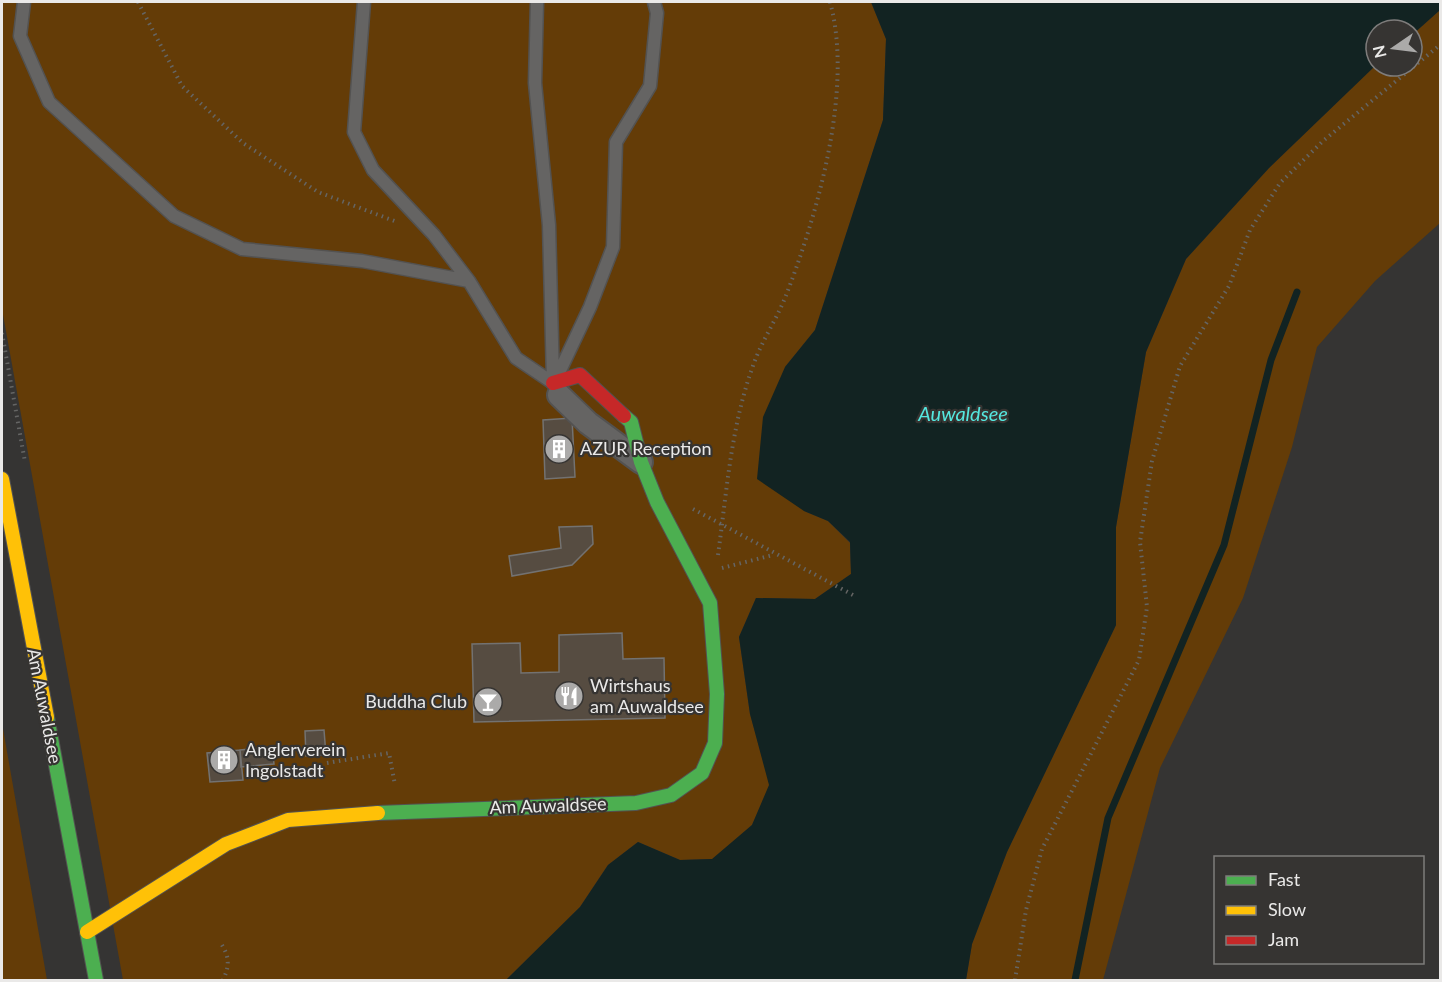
<svg xmlns="http://www.w3.org/2000/svg" width="1442" height="982" font-family="Lato,sans-serif">
	<rect width="100%" height="100%" fill="#353433"/>
	<path fill="#643c07" d="M2,2h869l15,37 -3,81 -68,210 -30,37 19,144 24,10 22,22 1,31 -36,25 -59,-1 -17,39 11,77 20,71 -18,40 -39,34 -33,1 -42,-18 -30,23 -28,42 -74,73h-383l-121,-671z
		M1440,10v213l-65,58 -58,66 -25,100 -49,151 -83,170 -57,212h-137l6,-36 35,-92 109,-227v-98l30,-175 40,-93 83,-91 107,-103 36,1v-31z
		M2,723l45,257h-45z"/>
	<path fill="#122322" d="M871,2h569v8l-28,25v-5h-36v35l-107,103 -83,91 -40,93 -30,175v98l-109,227 -35,92 -6,36h-460l74,-73 28,-42 30,-23 42,18 32,-1 40,-34 17,-40 -19,-71 -11,-77 17,-39 59,1 36,-25 -1,-32 -22,-21 -24,-10 -47,-32 6,-62 22,-50 30,-37 68,-210 3,-81z"/>
	<g fill="none" stroke-linecap="round" stroke-linejoin="round">
		<path stroke="#122322" stroke-width="7" d="M1075,980l33,-162 116,-273 47,-185 26,-68"/>
	</g>
	<path fill="#564c41" stroke="#737271" stroke-width="1.5" d="M572,418l3,59 -30,2 -2,-59z
		M592,526l1,18 -21,21 -60,11 -3,-20 52,-8 -2,-21z
		M622,633l1,26 41,-1 1,60 -191,4 -2,-78 48,-1 1,30 38,-1v-37z
		M324,730l2,25 -20,1 -1,-25z
		M272,747l2,17 -33,3 -1,-17z
		M240,750l3,30 -33,2 -3,-29z"/>
	<g fill="none" stroke-linecap="round" stroke-linejoin="round">
		<g stroke="#535251" stroke-width="15">
			<path id="lane" d="M24,2l-4,34 29,66 125,114 68,33 120,12 107,20 47,77 37,25
				M364,2l-10,130 19,38 61,65 35,46
				M537,2l-2,81 14,142 4,155
				M557,377l33,-70 23,-60 3,-105 34,-56 7,-73 -3,-11"/>
		</g>
		<g stroke="#535251" stroke-width="26">
			<path id="street" d="M559,395l29,28 53,39"/>
		</g>
		<g stroke="#535251" stroke-width="16">
			<path id="fast" d="M47,717l49,263
				M378,813l258,-10 35,-8 31,-22 13,-30 2,-49 -7,-91 -53,-101 -16,-40 -10,-40 -7,-6"/>
		</g>
		<g stroke="#535251" stroke-width="16">
			<path id="slow" d="M2,479l45,238
				M87,932l139,-88 62,-24 90,-7"/>
		</g>
		<g stroke="#535251" stroke-width="16">
			<path id="jam" d="M553,383l27,-8 44,41"/>
		</g>
		<path stroke="#656564" stroke-width="4" stroke-dasharray="1.5 4.5" stroke-linecap="butt" d="M138,2l44,84 61,57 75,49 79,30
			M2,333l23,129
			M693,509l160,86
			M718,555c9,-65 13,-130 36,-192 8,-22 22,-43 31,-65 32,-82 69,-209 45,-296
			M722,568l51,-13
			M327,763l62,-10 6,32
			M222,945c8,13 7,22 1,35
			M1015,980l11,-70 16,-61 97,-189 8,-53 -7,-65 12,-81 28,-95 49,-80 21,-56 30,-47 43,-42 117,-96"/>
		<use href="#lane" stroke="#656463" stroke-width="12"/>
		<use href="#street" stroke="#656463" stroke-width="22"/>
		<use href="#fast" stroke="#4caf50" stroke-width="14"/>
		<use href="#slow" stroke="#ffc107" stroke-width="14"/>
		<use href="#jam" stroke="#c62828" stroke-width="14"/>
	</g>
	<defs>
		<g id="building-disc" transform="scale(1.5)"><circle r="9.5" fill="#abaaa9" stroke="#363432"/><path d="M-4-6H4V6H1V3H-1V6H-4ZM-2.5-4.3h1.7v1.8h-1.7ZM.8-4.3h1.7v1.8H.8ZM-2.5-1h1.7V.8h-1.7ZM.8-1h1.7V.8H.8Z" fill="#fff"/></g>
		<g id="restaurant-disc" transform="scale(1.5)"><circle r="9.5" fill="#abaaa9" stroke="#363432"/><path d="M-5-6h1v4h1v-4h1v4h1v-4h1v5L-1.5 .5V6h-2V.5L-5-1ZM5-6V6H3V1.5H1.5Q1.5-4 5-6Z" fill="#fff"/></g>
		<g id="bar-disc" transform="scale(1.5)"><circle r="9.5" fill="#abaaa9" stroke="#363432"/><path d="M-6-5H6L.8 .8V4.5H3.5V6h-7V4.5H-.8V.8Z" fill="#fff"/></g>
	</defs>
	<g fill-rule="evenodd">
		<use href="#building-disc" x="559" y="449"/>
		<use href="#restaurant-disc" x="569" y="696"/>
		<use href="#bar-disc" x="488" y="702"/>
		<use href="#building-disc" x="224" y="760"/>
	</g>
	<g text-anchor="middle" stroke-width="4.5" stroke-linejoin="round" paint-order="stroke">
		<g font-size="18" fill="#eae9e8" stroke="#363432" text-anchor="start">
			<text x="580" y="455">AZUR Reception</text>
			<text x="590" y="692">Wirtshaus<tspan x="590" dy="21">am Auwaldsee</tspan></text>
			<text x="467" y="708" text-anchor="end">Buddha Club</text>
			<text x="245" y="756">Anglerverein<tspan x="245" dy="21">Ingolstadt</tspan></text>
		</g>
		<g font-size="18" fill="#eae9e8" stroke="#363432">
			<text transform="translate(44 706) rotate(79)" y="6">Am Auwaldsee</text>
			<text transform="translate(548 806) rotate(-2)" y="6">Am Auwaldsee</text>
		</g>
		<g font-size="20" font-style="italic" fill="#55e7df" stroke="#363432">
			<text x="963" y="421">Auwaldsee</text>
		</g>
	</g>
	<rect width="1442" height="982" fill="none" stroke="#eae9e8" stroke-width="6"/>
	<rect x="1214" y="856" width="210" height="108" fill="#363432" stroke="#7e7c7b" stroke-width="1.5"/>
	<rect x="1226" y="876" width="30" height="9" fill="#4caf50" stroke="#7e7c7b" stroke-width="1.5"/>
	<text x="1268" y="886" font-size="18" fill="#eae9e8">Fast</text>
	<rect x="1226" y="906" width="30" height="9" fill="#ffc107" stroke="#7e7c7b" stroke-width="1.5"/>
	<text x="1268" y="916" font-size="18" fill="#eae9e8">Slow</text>
	<rect x="1226" y="936" width="30" height="9" fill="#c62828" stroke="#7e7c7b" stroke-width="1.5"/>
	<text x="1268" y="946" font-size="18" fill="#eae9e8">Jam</text>
	<g transform="translate(1394 48) rotate(256)"><circle r="28" fill="#363432" stroke="#7e7c7b" stroke-width="1.5"/>
	<path d="M0-4.5L10 22L0 15L-10 22Z" fill="#abaaa9"/>
	<text y="-9" font-size="16" font-weight="bold" text-anchor="middle" fill="#eae9e8">N</text>
	</g>
</svg>
